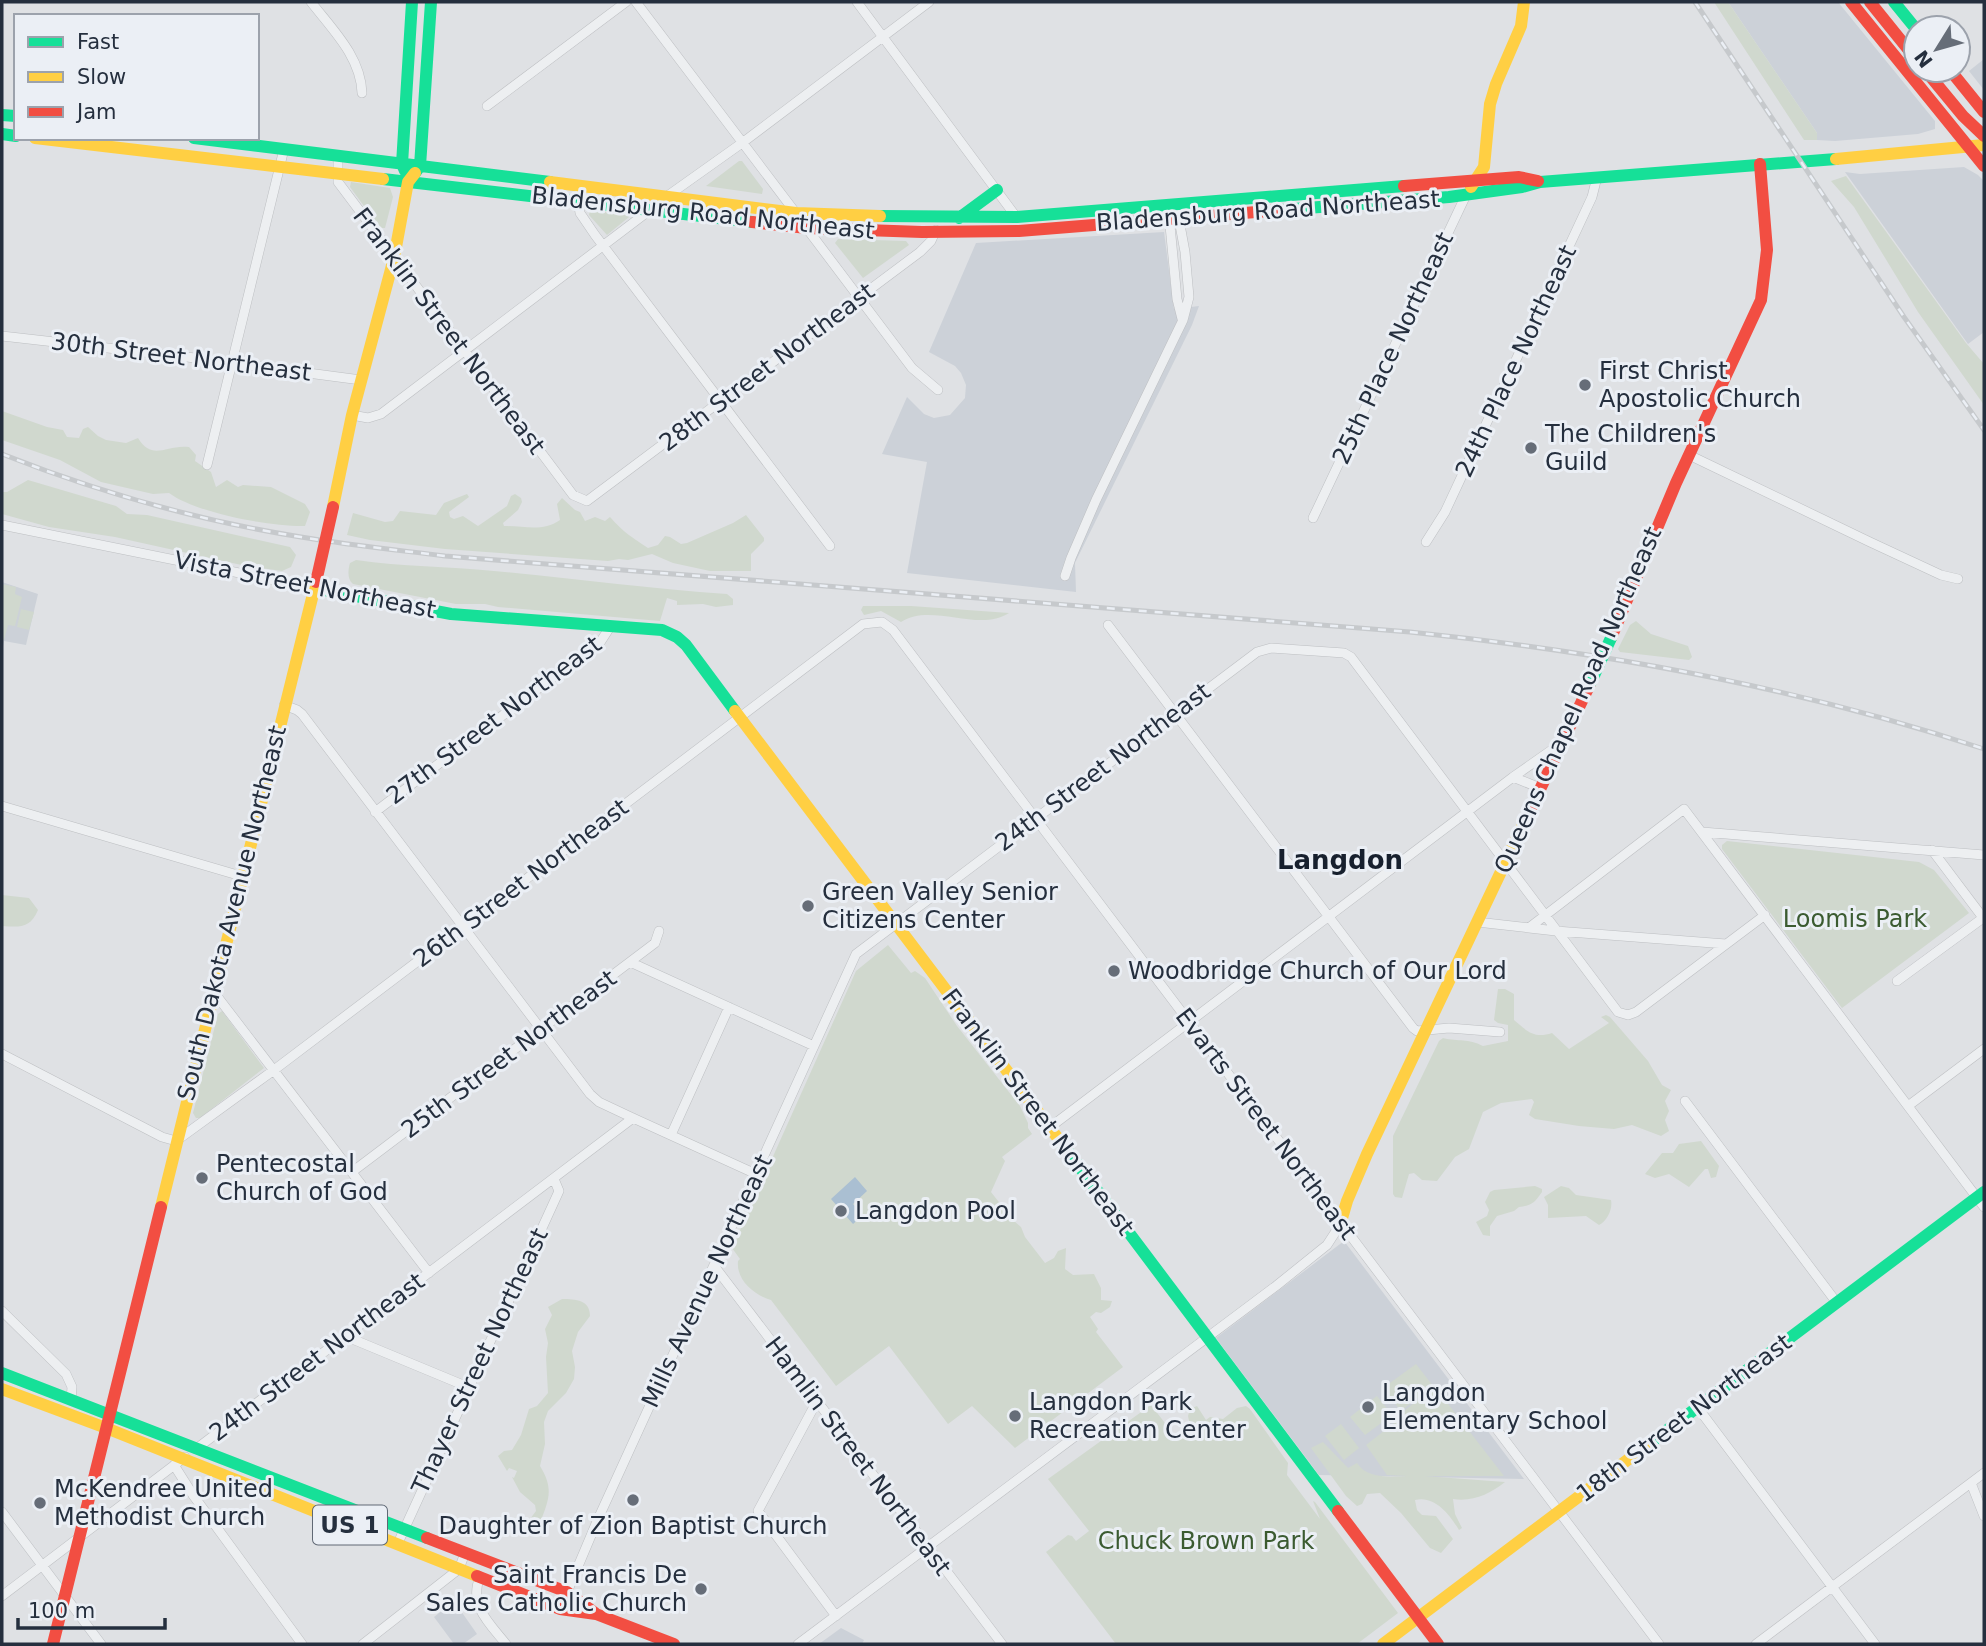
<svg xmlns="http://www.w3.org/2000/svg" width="1986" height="1646" font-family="'DejaVu Sans',sans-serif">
	<rect width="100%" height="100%" fill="#dfe1e4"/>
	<path fill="#ccd1d8" d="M1728,2h110l97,119v8l-17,5 -83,7 -18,-1v-7z
		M1984,59v31l-15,-19z
		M1964,167l14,8 6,6v151l-16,12 -123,-172 15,2z
		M1164,232l10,77 25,-3 -7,19 -117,238 1,29 -169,-19 20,-111 -45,-8 25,-57 17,17 10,4 16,-3 15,-17 1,-13 -5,-12 -6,-7 -26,-14 47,-109z
		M2,582l36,12 -12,51 -22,-4 -2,12z
		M1344,1241l180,238 -205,-4 -103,-137z
		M454,1601l23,33 -14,10h-9l-20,-27z
		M841,1628l23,12 -2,4h-43z"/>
	<path fill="#d0d8ce" d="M1714,2h14l89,131v7h-13z
		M739,161h3l21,28 -1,5 -56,-8z
		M1846,176l120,167 18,21v41l-66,-93 -64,-105 -23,-26z
		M351,182l39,6 3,9 -8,31h-5l-30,-41z
		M593,209l34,5 2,3 -22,18 -18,-20 1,-5z
		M838,239l68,2 3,4 -46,33 -28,-35z
		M2,411l45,16 16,3 4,7 12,1 4,-9 5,-2 10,9 8,4 20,3 12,-5c15,24 28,6 51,9l7,8 -1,6 16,11 5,15 11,-7 11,7 5,-2 28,2 34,17 5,8 -5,14c-34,1 -109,-13 -136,-33l-16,1 -52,-12 -41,-22 -58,-20z
		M28,480l88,26 11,8 20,1 143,32 6,8 -5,12 -9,4 -36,-5 -131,-29 -66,-10 -47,-13v-22h5z
		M467,494l2,3 -20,15 1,5 4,2 9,-3 15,10 29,-20 4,-10 4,-2 6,4 1,4 -4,8 -15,13 1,3c21,0 39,6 56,-6l-3,-16 5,-6 13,12 5,2 5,9 10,-4 10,4 5,-4c14,16 22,20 38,31l10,-3 7,-9 5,1 11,7 6,-1 46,-20 13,-8 18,23v3l-13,13v17h-41l-37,-8 -21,-9 -24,6 -9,-1 -11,2 -163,-12 -75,-9 -23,-5 6,-22 32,9 8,-1 7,-10 36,4 8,-12z
		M356,560c46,7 92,6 138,11 78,7 155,18 233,23l6,5v6l-17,2 -13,-3 -26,1v-4l-10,-3 -7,23 -162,-14 -13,-3h-29l-103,-20c-6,-5 -5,-14 -3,-21z
		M2,584l14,3 -1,7 7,3 -7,29 -7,-1 -4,15 -2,-1z
		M863,606h48l98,7c-30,20 -78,-11 -108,9l-20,-11 -17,4 -3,-5z
		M21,609l13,3 -5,18 -12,-3z
		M1636,621l15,13 37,12 4,11 -3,3 -69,-8 -2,-3 12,-24z
		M1727,841l192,21 15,8 35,43 -127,95 -120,-159v-4z
		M2,895l27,3 9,12c-8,19 -19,17 -36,16z
		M888,945l23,28 4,-2 10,7 32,48 63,80 8,17v5l4,6 -30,23 3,4 -14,31 22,28 8,7 4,10 20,26 9,-5 4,-7 8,-3 -1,21 8,6 21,-1 7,14v12l11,1 -2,6 -9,6 -5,-1 -6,5 8,12 -2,3 27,35 -108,81 -43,-42 -24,18 -59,-78 -53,40 -65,-86c-17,-5 -35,-20 -33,-39l2,-2 -8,-11 124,-277z
		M1498,989h7l9,5v26c13,11 20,19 38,13l17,16 40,-26 -8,-6 5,-2 4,2 38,44 14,24 9,5 -6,11 4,10 -4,9 4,11 -8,5 -29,-11 -18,4 -35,-3 -44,-7 -6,-4 5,-13 -2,-3 -31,4 -18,9 -14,37 -14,8 -18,24 -15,-1 -8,-7 -5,1 -7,24 -7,-1 -2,-3v-58l46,-95 4,-3c16,4 25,0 40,8l25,-5v-16l-10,-2 -4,-3z
		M222,1011l42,57 -64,50h-4l-3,-5 25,-99z
		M1701,1141l18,25 -3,11 -5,1 -3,-9h-3l-16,18 -20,-13 -14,4 -10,-4 17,-21h11l6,-9z
		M1535,1186l7,3v3c-8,11 -9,13 -23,15l-5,4 -17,5 -7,10v10l-7,-1 -7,-13 11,-6 2,-6 -4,-8 5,-10 4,-2z
		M1561,1186l8,2 7,7 35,5c2,9 -4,21 -12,25l-13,-9 -38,2v-13l-4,-8z
		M562,1299c14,0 28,1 28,17l-12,16 -6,19 3,16 -1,12 -8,14 -18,18 -4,11 1,22 -5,22c14,23 9,33 0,57l-6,2 -4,-6 6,-8 -1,-6 -15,-13 -8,-15 2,1 3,-7 -8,-3 -2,3 -9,-15 6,-5 8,-1 9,-15 8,-26 8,-3 11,-13 -2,-36 2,-14 -3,-14 7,-14 -4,-8z
		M1416,1364l17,22 -32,25 -18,-23z
		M1435,1387l69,89h-80l81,6c-15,12 -32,20 -52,17l2,15 7,14 -3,2c-9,-15 -24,-35 -44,-30l2,10 5,5 14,1 17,23 -12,14 -11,-5 -29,-35 -21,-20 -13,1 -5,10 -5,2 -11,-10 -35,-48 12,-6 25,26 9,-5c10,16 33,14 50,13l-20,-1 -21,-30 36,-28 -2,-3z
		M1377,1396l15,19 -27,20 -15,-18z
		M1151,1405l24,31 10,-1 6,-5 -3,-14 2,-7 7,-3 9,14 4,-3 13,2 14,-11 9,-2 4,3 38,54 -1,12 33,44 -7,-18 2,1 83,111 -41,31h-241l-70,-92 22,-17 4,1 4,5 13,-10 -41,-52z
		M1341,1424l18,24 -15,12 -19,-24z"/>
	<path fill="#aabfd2" d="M855,1177l12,14 -14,13 10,11 -10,9 -22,-25z"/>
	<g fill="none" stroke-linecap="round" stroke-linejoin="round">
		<g stroke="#bdbfc2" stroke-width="10">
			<path id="street" d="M311,2c21,27 50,55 51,91
				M636,2l159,210
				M857,2l160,216
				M487,106l139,-104
				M338,155v27l235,313 14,6 333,-249 11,-11 5,-11
				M666,197l76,-54 187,-141
				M578,200l2,13 15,22 235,311
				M1169,215l8,84 5,20
				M805,226l107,142 26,22
				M2,336l185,21 174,23
				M352,415l16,3 13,-4 269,-204
				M1689,455l181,87 71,33 17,4
				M207,465l77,-316
				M1313,518l153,-323
				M2,525l312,63
				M1426,542l19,-30 147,-315 5,-20
				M1065,576l6,-18 25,-58 87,-180 6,-23 -4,-45 -7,-38
				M1108,625l305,403 4,3 32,-3 51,4
				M284,705l13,5 5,4 288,380 9,8 34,16 123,56
				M1513,777l40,-28
				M2,806l239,70
				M375,812l226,-171 9,-14
				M1702,832l282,23
				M1932,850l52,69
				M1477,922l79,9 170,13
				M1530,927l154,-118 300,398
				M630,962l184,84
				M1897,981l86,-63
				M213,991l216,282
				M2,1054l160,83 14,4 98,-71 589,-446 19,-2 11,8 766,1014
				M1685,1101l152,202
				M1908,1106l76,-57
				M1049,1128l464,-351 27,11
				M671,1135l58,-128
				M352,1172l303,-229 4,-12
				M715,1267l287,377
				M2,1311l64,63 6,13 -1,13
				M345,1336l123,51
				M817,1401l-59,110 78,105
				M1698,1408l177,236
				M196,1449l437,-331
				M174,1465l19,30 109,149
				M1971,1483l13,33
				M2,1512l99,132
				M398,1543l161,-352 -5,-12
				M480,1577c-12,28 10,47 26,67
				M2,1596l183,-139
				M560,1609l38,-90 258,-565 401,-302 14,-4 73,5 7,4 267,355 10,3 8,-3 129,-97
				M363,1644l96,-75 6,-16
				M798,1644l478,-358 51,-41 13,-20
				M1756,1644l228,-171"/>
		</g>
		<use href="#street" stroke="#edeff1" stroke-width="9"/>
		<path stroke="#16e098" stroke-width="12" d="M1894,2l22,27
			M2,115l14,1
			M2,134l14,2
			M194,138l356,44
			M405,171l-3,-7 10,-162
			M415,173l5,-7 11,-164
			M383,179l369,43
			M1281,210l168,-13 73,-10 18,-5 296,-23
			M880,216l137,1 387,-31
			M959,218l38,-28
			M314,588l137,26 211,16 15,7 9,8 49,66
			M1060,1141l278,370
			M2,1373l425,165
			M1646,1446l338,-254"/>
		<path stroke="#ffcf43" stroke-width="12" d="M35,138l348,41
			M1836,159l148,-14
			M550,182l246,31 84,3
			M1471,187l13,-20 6,-63 6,-20 25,-58 3,-24
			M333,507l19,-92 42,-157 14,-76 7,-9
			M735,711l325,430
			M161,1207l155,-625
			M1340,1225l7,-24 20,-47 158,-333
			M2,1389l104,39 371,148
			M1383,1644l263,-198"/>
		<path stroke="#f24e42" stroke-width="12" d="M1851,2l133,164
			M1870,2l46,57
			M1925,70l38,46 21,20
			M1950,70l34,42
			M1404,186l115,-9 19,4
			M752,222l55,6 115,4 97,-1 262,-21
			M1611,638l65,-155 85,-183 6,-50 -7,-86
			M1525,821l66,-139
			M1338,1511l100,133
			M427,1538l140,54 28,21
			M477,1576l83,33 36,5 78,30
			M53,1644l108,-437"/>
		<g stroke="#c6c9cc" stroke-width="5">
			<path id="rail" d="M1695,2l209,315 80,113
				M2,454c96,38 198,67 299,83 48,8 96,13 144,19l965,76c195,20 387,55 574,117"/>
		</g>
		<use href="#rail" stroke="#ebeff5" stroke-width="2.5" stroke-dasharray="8" stroke-linecap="butt"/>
		<path stroke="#16e098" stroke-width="12" d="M1591,682l20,-44"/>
		<path stroke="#f24e42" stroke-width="12" d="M316,582l17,-75"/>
	</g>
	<g fill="#666d78" stroke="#ebeff5" stroke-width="2.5">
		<circle cx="1585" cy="385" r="7"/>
		<circle cx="1531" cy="448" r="7"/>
		<circle cx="808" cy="906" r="7"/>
		<circle cx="1114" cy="971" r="7"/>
		<circle cx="202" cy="1178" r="7"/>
		<circle cx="841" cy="1211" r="7"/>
		<circle cx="1368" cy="1407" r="7"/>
		<circle cx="1015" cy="1416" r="7"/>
		<circle cx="633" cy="1500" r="7"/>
		<circle cx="40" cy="1503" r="7"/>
		<circle cx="701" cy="1589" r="7"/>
	</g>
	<g text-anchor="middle" stroke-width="6" stroke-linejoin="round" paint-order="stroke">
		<rect fill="#ebeff5" stroke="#606975" stroke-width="2" x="313" y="1505.5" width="74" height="39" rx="5"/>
		<g font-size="23" font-weight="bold" fill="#252f3e">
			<text x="350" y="1533">US 1</text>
		</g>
		<g font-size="24" fill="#252f3e" stroke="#ebeff5">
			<text transform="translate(1268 211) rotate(-4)" y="8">Bladensburg Road Northeast</text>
			<text transform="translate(703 213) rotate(6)" y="8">Bladensburg Road Northeast</text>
			<text transform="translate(449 331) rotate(53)" y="8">Franklin Street Northeast</text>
			<text transform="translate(1393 348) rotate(-65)" y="8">25th Place Northeast</text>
			<text transform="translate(181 357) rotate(7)" y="8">30th Street Northeast</text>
			<text transform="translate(1516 361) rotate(-65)" y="8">24th Place Northeast</text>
			<text transform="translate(767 367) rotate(-37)" y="8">28th Street Northeast</text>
			<text transform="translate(305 585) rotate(11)" y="8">Vista Street Northeast</text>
			<text transform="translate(1578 700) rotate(-66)" y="8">Queens Chapel Road Northeast</text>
			<text transform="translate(494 720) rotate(-37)" y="8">27th Street Northeast</text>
			<text transform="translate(1103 767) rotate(-37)" y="8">24th Street Northeast</text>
			<text transform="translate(521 883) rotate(-37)" y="8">26th Street Northeast</text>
			<text transform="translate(232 913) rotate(-76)" y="8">South Dakota Avenue Northeast</text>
			<text transform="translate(509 1054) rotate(-37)" y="8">25th Street Northeast</text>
			<text transform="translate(1038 1112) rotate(53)" y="8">Franklin Street Northeast</text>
			<text transform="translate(1266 1124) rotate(53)" y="8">Evarts Street Northeast</text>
			<text transform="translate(707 1281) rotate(-65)" y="8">Mills Avenue Northeast</text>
			<text transform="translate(317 1357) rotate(-37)" y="8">24th Street Northeast</text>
			<text transform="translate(480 1361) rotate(-65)" y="8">Thayer Street Northeast</text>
			<text transform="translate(1684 1418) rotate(-37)" y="8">18th Street Northeast</text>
			<text transform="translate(858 1456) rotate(53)" y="8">Hamlin Street Northeast</text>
		</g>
		<g font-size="24" fill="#252f3e" stroke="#ebeff5" text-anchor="start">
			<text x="1599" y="379">First Christ<tspan x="1599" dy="28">Apostolic Church</tspan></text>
			<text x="1545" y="442">The Children's<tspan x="1545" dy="28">Guild</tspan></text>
			<text x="822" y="900">Green Valley Senior<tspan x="822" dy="28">Citizens Center</tspan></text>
			<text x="1128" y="979">Woodbridge Church of Our Lord</text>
			<text x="216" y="1172">Pentecostal<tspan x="216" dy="28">Church of God</tspan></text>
			<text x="855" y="1219">Langdon Pool</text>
			<text x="1382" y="1401">Langdon<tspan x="1382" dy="28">Elementary School</tspan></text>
			<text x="1029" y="1410">Langdon Park<tspan x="1029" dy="28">Recreation Center</tspan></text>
			<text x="54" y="1497">McKendree United<tspan x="54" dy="28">Methodist Church</tspan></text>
			<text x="633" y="1534" text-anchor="middle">Daughter of Zion Baptist Church</text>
			<text x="687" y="1583" text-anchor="end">Saint Francis De<tspan x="687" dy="28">Sales Catholic Church</tspan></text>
		</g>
		<g font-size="24" fill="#3b5b31" stroke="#ebeff5">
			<text x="1855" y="927">Loomis Park</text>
			<text x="1206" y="1549">Chuck Brown Park</text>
		</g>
		<g font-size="26" font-weight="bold" fill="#17202e" stroke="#ebeff5">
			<text x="1340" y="869">Langdon</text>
		</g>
	</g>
	<rect width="1986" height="1646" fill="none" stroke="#252f3e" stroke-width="7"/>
	<rect x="14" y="14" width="245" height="126" fill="#ebeff5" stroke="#9ca2ac" stroke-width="2"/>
	<rect x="28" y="37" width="35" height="10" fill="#16e098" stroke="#9ca2ac" stroke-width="2"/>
	<text x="77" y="49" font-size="21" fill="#252f3e">Fast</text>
	<rect x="28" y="72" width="35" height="10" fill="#ffcf43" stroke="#9ca2ac" stroke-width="2"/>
	<text x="77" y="84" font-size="21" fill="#252f3e">Slow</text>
	<rect x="28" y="107" width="35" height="10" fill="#f24e42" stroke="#9ca2ac" stroke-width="2"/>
	<text x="77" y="119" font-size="21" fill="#252f3e">Jam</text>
	<g transform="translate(1937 49) rotate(233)"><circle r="33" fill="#ebeff5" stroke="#9ca2ac" stroke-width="2"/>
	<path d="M0-5L12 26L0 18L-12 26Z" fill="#666d78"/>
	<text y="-10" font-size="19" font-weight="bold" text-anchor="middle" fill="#252f3e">N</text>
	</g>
	<path d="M18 1618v10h147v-10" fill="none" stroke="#252f3e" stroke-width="3.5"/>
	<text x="28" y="1618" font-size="21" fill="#252f3e" stroke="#ebeff5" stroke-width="5" paint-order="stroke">100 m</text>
</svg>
